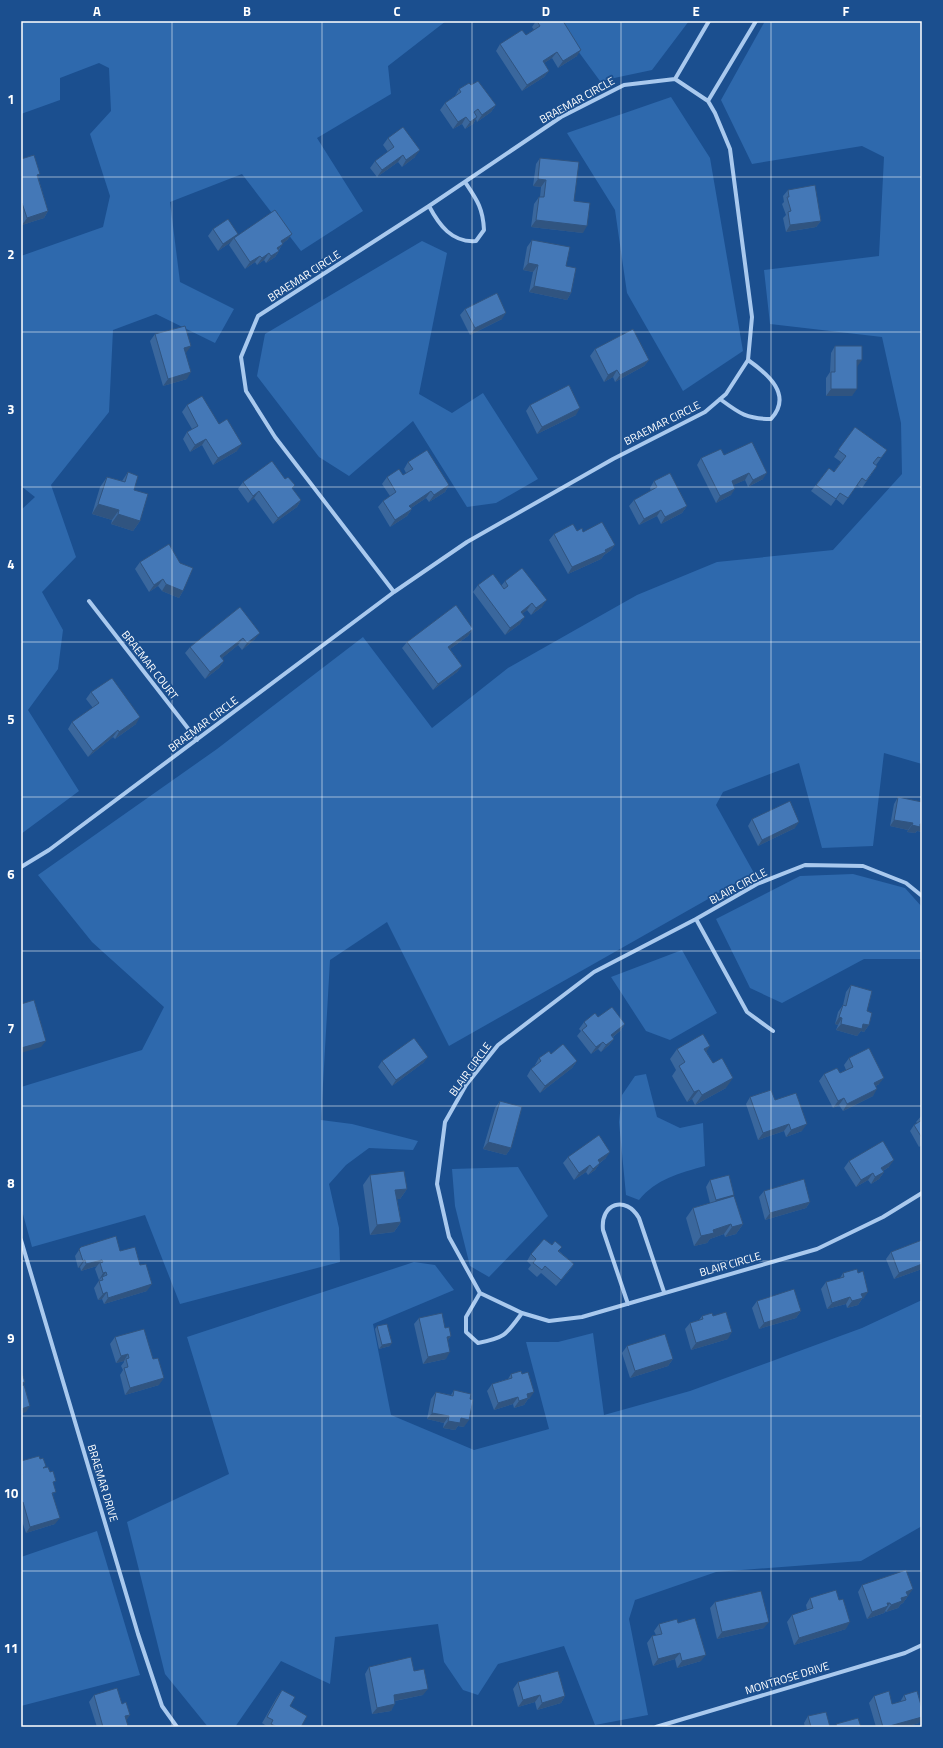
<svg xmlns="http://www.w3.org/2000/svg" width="943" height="1748" font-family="'Titillium Web',sans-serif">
	<rect width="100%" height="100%" fill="#1b4f8f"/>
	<path fill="#2e69ad" d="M21,21h425l-58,45 3,28 -74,44 46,73 -62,40 -59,-77 -72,28 10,80 54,27 -19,34 -59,-29 -43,16 -4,82 -58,73 25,72 -34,35 21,38 -5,39 -30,41 51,81 -58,43v-324l14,-13 -14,-11v-230l82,-29 7,-31 -20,-62 21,-23 -2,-43 -10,-5 -39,15v22l-39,14z
		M556,21h133l-37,49 -52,11z
		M765,21h157v743l-38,-11 -11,93 -51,2 -23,-85 -76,29 -7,13 38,68 -305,173 -62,-124 -57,38 -9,160 31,4 66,17 -5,9 -44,-2 -23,17 -17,19 10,44 1,34 -160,42 -35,-89 -113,32 -11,-40v-120l121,-37 22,-43 -72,-65 -54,-67 179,-126 146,-112 69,91 76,-60 129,-73 80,-33 116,-12 69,-76 -1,-51 -19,-86 -112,-13 -6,-54 115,-14 5,-99 -22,-11 -110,18 -31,-64z
		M671,97l39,61 33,193 -60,40 -56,-98 -12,-83 -48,-77z
		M422,241l25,12 -28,141 33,19 31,-20 55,86 -42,24 -29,4 -54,-86 -64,55 -30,-19 -62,-81 8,-42z
		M853,874l52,14 17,19v52h-58l-82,44 -32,-15 -34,-69 84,-43z
		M682,950l35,63 -47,27 -24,-9 -35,-54z
		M646,1074l11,43 23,11 23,-5 2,43c-25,7 -49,13 -66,34l-13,-5 -7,-73 3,-27 13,-19z
		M518,1167l30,49 -59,61 -19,-11 -15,-60 -3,-37z
		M414,1262l21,3 19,25 -81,34 18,91 83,35 75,-21 -23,-87h32l35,-9 11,82 86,-24 172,-63 60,-28v226l-61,35 -145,11 -81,28 -6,19 19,96 -53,10 -31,-79 -66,18 -20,31 -15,-5 -19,-28 -6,-38 -103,13 -5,47 -49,-23 -46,66h-27l-43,-53 -38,-152 102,-48 -42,-137z
		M97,1531l43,144 -119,31v-149z"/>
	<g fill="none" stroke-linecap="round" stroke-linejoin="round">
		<path stroke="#a9c9ee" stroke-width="4" d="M675,79l34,-58
			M708,101l48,-80
			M429,206c10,19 23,37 47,35l8,-11c-1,-22 -7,-30 -19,-48
			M720,399c19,14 26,20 51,20 22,-24 -3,-45 -23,-59
			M89,601l108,139
			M21,867l28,-17 345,-258 73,-50 146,-83 92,-47 21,-18 22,-34 4,-43 -22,-168 -15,-36 -7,-12 -33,-22 -51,6 -63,32 -132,89 -171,110 -17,41 5,34 29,46 119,155
			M922,896l-16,-13 -43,-17 -58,-1 -48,19 -61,35 -102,53 -96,73 -32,40 -21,37 -8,62 12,53 31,56 42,20 27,8 33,-4 235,-68 66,-32 39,-24
			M696,919l51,93 26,19
			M21,1240l117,394 24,72 15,21
			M480,1293l-14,24v15l12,11c27,-5 28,-8 44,-30
			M628,1304l-25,-74c-3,-27 23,-35 36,-12l25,74
			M656,1727l249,-74 17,-8"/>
	</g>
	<path fill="#3a679d" d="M536,21h27l14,35 -19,12 -6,-10 -8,5 5,8 -5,6 -22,14 -26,-40 4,-7 26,-9 8,-5 -2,-3z
		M471,85l25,20 -5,7 -14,10 -1,-3 -3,5 -8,5 -3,-5 -9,5 -13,-19 5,-7 10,-7 4,-7z
		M388,138l27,19 -13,10 -4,-5 -21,15 -7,-9 5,-7 13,-9 -5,-7z
		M540,158l34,43 9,32 -52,-6 3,-23 5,-7h1l1,-10 -8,-1 3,-22z
		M21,159l17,18 10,34 -4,7 -22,7 -1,-4z
		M788,190l33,31 -5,6 -30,5 -3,-14 3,-3 -4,-11 2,-2 -1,-6z
		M213,229l23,8 56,-3 -5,6 -4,3 -4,7v1l-4,6 -9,6 -2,-3 -7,5 -2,-3 -10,7 -16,-24 2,-3 -13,9 -10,-15z
		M532,240l34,26 5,27 -4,7 -38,-8 4,-20 -10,-2 4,-23z
		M465,309l37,10 -32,16 -10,-20z
		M155,334l31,19 1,26 -24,7 -13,-45z
		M835,346l22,21 -5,29h-26v-18l4,-6 1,-19z
		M595,349l54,11 -5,6 -29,16 -2,-5 -9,5 -14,-26z
		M187,405l32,19 18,27 -24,14 -11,-20 -12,7 -7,-13 4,-7 5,-3 -10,-17z
		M530,405l46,10 -39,19 -11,-23z
		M855,427l32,23 -11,15 1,1 -15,22 -5,-3 -14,20 -7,-6 -5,7 -20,-15 18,-23 5,4 7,-10 -7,-5z
		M724,455l39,24 -15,8 -3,-7 -12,5 -2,10 -15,8 -19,-38 4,-7z
		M408,462l41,23 -4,7 -16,10 -3,-4 -15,10 1,1 -5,7 -17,11 -12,-20 5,-6 7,-5 -8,-12 5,-7 16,-2 3,-2 -2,-4z
		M128,472l6,18 6,31 -7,10 -22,-7 1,-4 -20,-6 8,-27 7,-10 15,4z
		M654,481l33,25 -5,7 -21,11 -4,-8 -18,9 -10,-19 5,-6 17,-9 -1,-3z
		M243,482l49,7 9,11 -4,7 -24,17 -19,-26 -6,5 -10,-14z
		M577,531l6,1 32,13 -5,6 -6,4 -3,4 -33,15 -19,-34 5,-6z
		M140,562l43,29 -4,7 -17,-7 -4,-5 -9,6 -14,-23z
		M505,581l37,26 -11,8 -4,-5 -5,4 -2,10 -15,11 -32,-43 5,-7 23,1z
		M240,607l15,32 -13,11 -4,-5 -16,13 2,3 -5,7 -14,11 -20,-26 5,-6z
		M473,629l-5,7 -18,13 12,17 -5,6 -24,18 -31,-42 5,-6z
		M91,692l45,32 -21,15 -2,-2 -25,20 -20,-28 4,-7 21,-14 -7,-9z
		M898,797l24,5v30l-5,-1 -2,2 -8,-1 1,-2 -18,-4 4,-22z
		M752,819l43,9 -37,18 -10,-20z
		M851,985l16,26 2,14 -5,7 -3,-1 -4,5 -21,-6 2,-5 -3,-1 3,-12 5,-7 3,-13z
		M598,1017l27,7 -5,7 -7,6 1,2 -5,6 -8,7 -3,-3 -7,5 -14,-18 4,-5 -2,-2 5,-7z
		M710,1046l-4,5 20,37 -31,17 -3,-6 -5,3 -15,-26 4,-6 -6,-11 7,-10z
		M551,1054l26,7 -5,7 -32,25 -13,-17 4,-7 4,-3v-1l4,-7z
		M428,1057l-5,6 -31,23 -14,-19 4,-6z
		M849,1058l30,26 -3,2 -3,10 -30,15 -4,-6 -6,3 -14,-27 5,-7 16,-1 6,-3 -2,-5z
		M750,1097l25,3 27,31 -16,6 -2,-6 -26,9 -12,-36z
		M500,1101l11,47 -5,7 -23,-6 12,-41z
		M922,1115v30l-3,2 -9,-16 4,-6 3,-2 -1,-1z
		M568,1157l38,1 -6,5 -5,7 -7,5 -2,-3 -12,8 -11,-17z
		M849,1161l40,6 -6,4 1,1 -5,7 -8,5 -3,-4 -12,7 -12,-19z
		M370,1175l37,14 -7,10h-3l4,23 -7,10 -24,3 -7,-50z
		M710,1180l23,17 10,27 -7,10 -11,3 -1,-3 -14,5 -3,4 -13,3 -8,-28 7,-10 17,-5 -4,-16z
		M764,1191l46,11 -4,6 -41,12 -6,-23z
		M922,1240v29l-28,10 -8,-20 5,-7z
		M81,1247l39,4 27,40 -43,13 -2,-5 -4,1 -4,-12 6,-9 -1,1 -4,-11 2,-3 -16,5 -1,-4 -2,1 -3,-12z
		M559,1251l15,13 -5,7 -13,15 -15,-13 -4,4 -9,-8 3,-4 -4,-4 4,-7z
		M843,1273l21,25 -2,1 -4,6 -11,3 -1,-4 -19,5 -6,-20 5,-7 14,-4z
		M757,1301l44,10 -5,7 -37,11 -7,-21z
		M702,1316h11l15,23 -37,11 -6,-21 5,-6 9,-3z
		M419,1318l26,10 6,8 -3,4 -2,19 -23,5 -9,-40z
		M377,1326l13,20 -11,3 -4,-20z
		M115,1337l44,48 -34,10 -5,-20 3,-5 -2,-4 3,-4v-1l-8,2 -6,-19z
		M627,1346l46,13 -5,7 -38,12 -8,-25z
		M511,1374l19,24 -2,1 -4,6 -10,3 -1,-4 -19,6 -7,-19 5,-7 16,-5z
		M454,1390l10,37 -6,-1 -3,4 -12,-2 1,-5 -17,-4 4,-20 5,-7 15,3z
		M40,1459l14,26 -1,11 2,28 -29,9 -5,-15v-57z
		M862,1585l46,11 -5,7 -2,1 -3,4 -12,4v-1l-2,2 -17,6 -9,-27z
		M810,1598l36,31 -52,16 -7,-23 5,-7 15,-5 -1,-5z
		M715,1602l49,26 -47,11 -7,-31z
		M678,1623l23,38 -24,7 -2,-9 -22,7 -6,-23 5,-7 4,-1 -2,-4 5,-7z
		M369,1667l45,4 9,24 -28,6 -4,10 -19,3 -7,-40z
		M518,1682l47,14 -4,7 -24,7 -2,-8 -17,5 -5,-18z
		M282,1690l8,16 11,21h-33l-6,-4 15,-26z
		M94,1695l28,9 8,11 -4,5 2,6v1h-31l-8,-25z
		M904,1695l15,28 -14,4h-29l-7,-24 5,-7 18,8 8,-2z
		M808,1716l22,11h-25l-1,-4z"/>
	<path fill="#305480" d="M581,50l-4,6 -19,12 5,-7z
		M557,52l-5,6 -14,9 5,-6z
		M549,71l-5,6 -22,14 5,-6z
		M496,105l-5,7 -14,10 5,-7z
		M466,117l-4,7 -9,5 5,-7z
		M477,117l-4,7 -8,5 5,-7z
		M420,150l-5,7 -13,10 4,-7z
		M403,155l-5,7 -21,15 5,-7z
		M538,179l8,1 -5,7 -8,-1z
		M48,211l-4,7 -22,7 5,-7z
		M536,220l51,6 -4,7 -52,-6z
		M821,221l-5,6 -30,5 4,-7z
		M238,234l-4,5v-1l-3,4 -13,9 5,-7z
		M292,234l-5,6 -10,8 4,-7z
		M283,244l-5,6 -1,-2z
		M279,251l-4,6 -9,6 5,-7z
		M269,253l-5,7 -7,5 5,-7z
		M260,256l-5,6 -10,7 5,-7z
		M528,263l10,2 -5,7 -10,-2z
		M534,286l37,7 -4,7 -38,-8z
		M506,313l-4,6 -32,16 5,-7z
		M191,346l-5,7 -2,-5z
		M649,360l-5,6 -29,16 5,-7z
		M857,360h5l-5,7h-5z
		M617,370l-4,7 -9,5 4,-7z
		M191,372l-4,7 -24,7 5,-7z
		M831,389h26l-5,7h-26z
		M580,408l-4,7 -39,19 5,-7z
		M206,439l-4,6 -12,7 5,-7z
		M242,444l-5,7 -24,14 5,-7z
		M749,473l-4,7 -18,8 5,-7z
		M767,473l-4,6 -15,8 5,-7z
		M449,485l-4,7 -16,10 5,-7z
		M735,489l-4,6 -15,8 4,-7z
		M259,491l-5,7 -6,5 5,-7z
		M431,491l-5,7 -21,14 4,-6z
		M301,500l-4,7 -24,17 5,-6z
		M98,504l21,6 -7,10 -20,-6z
		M687,506l-5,7 -21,11 4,-7z
		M412,509l-5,7 -17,11 5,-7z
		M661,510l-4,6 -18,9 5,-6z
		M118,514l22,7 -7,10 -22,-7z
		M615,545l-5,6 -6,4 -3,4 -33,15 4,-7z
		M163,579l-5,7 -9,6 5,-7z
		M166,584l17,7 -4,7 -17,-7z
		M547,600l-5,7 -11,8 5,-7z
		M532,603l-5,7 -11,9 5,-7z
		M525,617l-5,7 -15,11 5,-7z
		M473,629l-5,7 -25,18 5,-7z
		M260,633l-5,6 -13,11 5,-7z
		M243,638l-5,7 -22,18 4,-7z
		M224,661l-5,7 -14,11 5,-7z
		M462,666l-5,6 -24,18 5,-6z
		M140,717l-4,7 -21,15 4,-7z
		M118,730l-5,7 -25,20 5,-6z
		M894,820l19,3 -5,7 -18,-4z
		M799,822l-4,6 -37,18 4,-6z
		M920,824h2v8l-5,-1 -2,2 -8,-1 5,-7z
		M839,1017l3,1 -4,7 -3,-1z
		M625,1024l-5,7 -14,11 5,-7z
		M841,1024h22l6,1 -5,7 -3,-1 -4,5 -21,-6z
		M614,1039l-5,6 -8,7 5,-7z
		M46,1041l-5,6 -20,6v-5z
		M603,1042l-5,7 -7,5 5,-7z
		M710,1046l-7,10 1,-7z
		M428,1057l-5,6 -31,23 4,-6z
		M577,1061l-5,7 -32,25 5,-7z
		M733,1078l-7,10 -31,17 7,-10z
		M884,1078l-5,6 -10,6 5,-7z
		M877,1089l-4,7 -30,15 4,-7z
		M699,1090l-7,9 -5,3 7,-10z
		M844,1098l-5,7 -6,3 5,-7z
		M789,1124l-5,7 -26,9 5,-7z
		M807,1124l-5,7 -16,6 5,-7z
		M488,1142l23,6 -5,7 -23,-6z
		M610,1152l-4,6 -12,9 4,-7z
		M894,1160l-5,7 -13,8 5,-7z
		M600,1163l-5,7 -7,5 5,-6z
		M590,1165l-4,7 -12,8 5,-7z
		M884,1172l-5,7 -8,5 4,-7z
		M873,1173l-5,7 -12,7 5,-7z
		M407,1189l-7,10 -12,1 7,-10z
		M734,1195l-4,6 -19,6 5,-7z
		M810,1202l-4,6 -41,12 5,-7z
		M401,1222l-7,10 -24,3 7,-10z
		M731,1224l-7,10 -14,5 -3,4 -13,3 7,-10 12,-6z
		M743,1224l-7,10 -11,3 7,-10z
		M85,1260l-5,7 -2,1 5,-7z
		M102,1260l-5,6 -16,5 5,-7z
		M922,1264v5l-28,10 5,-6z
		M106,1272l-4,6v-1l-3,3 4,-7z
		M152,1284l-5,7 -43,13 4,-6z
		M107,1292l-5,7 -4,1 5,-6z
		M868,1292l-4,6 -2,1 -4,6 -11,3 5,-7 9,-7z
		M850,1297l-4,7 -19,5 5,-6z
		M801,1311l-5,7 -37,11 5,-6z
		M732,1332l-4,7 -37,11 5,-7z
		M451,1336l-5,6 1,-5z
		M392,1343l-2,3 -11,3 3,-4z
		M450,1352l-4,7 -23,5 5,-7z
		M128,1354l-4,7 -8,2 5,-7z
		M673,1359l-5,7 -38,12 5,-7z
		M164,1378l-5,7 -34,10 5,-7z
		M25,1382l-4,6v-5z
		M534,1392l-4,6 -2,1 -4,6 -10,3 5,-7 8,-7z
		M518,1397l-5,7 -19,6 4,-7z
		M30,1406l-4,6 -5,2v-5z
		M432,1413l17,3 -5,7 -17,-4z
		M461,1418l8,2 -5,7 -6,-1 -3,4 -12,-2 5,-7z
		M60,1518l-5,6 -29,9 4,-6z
		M913,1589l-5,7 -5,2 5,-2 -5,7 -2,1 -3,4 -12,4 5,-7 15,-13z
		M887,1603h3l-3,4 1,-1 -4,7 -17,6 5,-7z
		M769,1622l-5,6 -47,11 5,-7z
		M850,1622l-4,7 -52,16 5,-7z
		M680,1653l-5,6 -22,7 5,-7z
		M706,1655l-5,6 -24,7 5,-7z
		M428,1689l-5,6 -34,7 5,-7z
		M540,1695l-5,7 -17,5 5,-7z
		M565,1696l-4,7 -24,7 5,-7z
		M395,1704l-4,7 -19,3 5,-6z
		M130,1715l-5,7v-6z
		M922,1717v2l-3,4 -14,4h-19z"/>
	<path fill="#4478b7" stroke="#305480" d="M537,21h26l18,29 -18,11 -6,-9 -14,9 6,10 -22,14 -27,-41 22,-14 4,5 14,-9z
		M478,81l18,24 -14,10 -4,-6 -4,3 3,5 -7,5 -4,-5 -8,5 -13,-19 16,-11 -2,-3 10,-6 2,2z
		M403,127l17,23 -14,10 -3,-5 -21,15 -7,-9 19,-14 -6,-9z
		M34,155l6,19 -3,1 11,36 -21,7 -5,-15 -1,1v-45z
		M540,158l39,4 -5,39 16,2 -3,23 -51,-6 3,-23h5l2,-17 -8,-1z
		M815,185l6,36 -31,4 -2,-13 3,-1 -4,-14h2l-1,-7z
		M275,210l17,24 -11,7 2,3 -6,4 2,3 -8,5 -2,-3 -7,5 -2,-2 -10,6 -16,-24z
		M228,219l10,15 -15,10 -10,-15z
		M532,240l38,7 -4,19 10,2 -5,25 -37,-7 4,-21 -10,-2z
		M497,293l9,20 -31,15 -10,-19z
		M185,326l6,20 -7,2 7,24 -23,7 -13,-45z
		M633,329l16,31 -29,15 -3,-5 -9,5 -13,-26z
		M835,346h27v14h-5v29h-26v-17h4z
		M569,385l11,23 -38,19 -12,-22z
		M202,396l17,28 8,-5 15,25 -24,14 -12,-19 -11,6 -8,-13 11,-6 -11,-21z
		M855,427l32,23 -6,8 -3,-1 -5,6 4,3 -11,15 -4,-3 -14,20 -8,-5 -4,6 -20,-14 13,-17 5,4 12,-16 -8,-6z
		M752,442l15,31 -14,7 -4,-7 -17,8 3,8 -15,7 -19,-38 20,-9 3,6z
		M427,450l22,35 -15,10 -3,-4 -22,15 3,3 -17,11 -12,-19 13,-9 -9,-15 12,-8 4,6 10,-6 -5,-7z
		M272,461l13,18 3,-2 7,8 -3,3 9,12 -23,18 -19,-27 -6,5 -10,-14z
		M128,472l10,4 -4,14 14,4 -8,27 -22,-7 1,-4 -21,-6 9,-27 18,5z
		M670,473l17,33 -22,11 -4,-7 -17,9 -10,-19 23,-13 -3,-6z
		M602,522l13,23 -10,5 1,2 -34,15 -18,-33 19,-10 4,7 5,-3 1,4z
		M169,544l11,19 13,5 -10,23 -17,-7 -3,-5 -9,6 -14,-23z
		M522,568l25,32 -11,8 -4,-5 -11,9 4,5 -15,11 -32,-43 15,-11 11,15 4,-3 -3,-5z
		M456,605l17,24 -25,18 14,19 -24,18 -31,-42z
		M240,607l20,26 -13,10 -4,-5 -23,18 4,5 -14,11 -20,-25z
		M112,678l28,39 -21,15 -1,-2 -25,21 -21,-29 27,-19 -8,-11z
		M898,797l24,5v22h-2v3l-8,-2 1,-2 -19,-3z
		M790,801l9,21 -37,18 -10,-21z
		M851,985l21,6 -5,20 5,2 -3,12 -6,-1 -1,5 -21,-5 1,-6 -3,-1 4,-12 3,1z
		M34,1000l12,41 -25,7v-44z
		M612,1007l13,17 -14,11 3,4 -8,6 -3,-3 -7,5 -14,-17 5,-4 -3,-4 11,-9 3,4z
		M703,1034l7,12 -6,3 9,14 9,-5 11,20 -31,17 -3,-5 -5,2 -15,-26 6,-4 -8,-13z
		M414,1038l14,19 -32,23 -14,-19z
		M563,1044l14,17 -32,25 -14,-17 10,-8 -2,-3 10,-7 2,3z
		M869,1048l15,30 -10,5 3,6 -30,15 -3,-6 -6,3 -14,-27 13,-6 3,5 13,-6 -4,-9z
		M771,1090l4,10 21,-7 11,31 -16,6 -2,-6 -26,9 -13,-36z
		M500,1101l22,6 -11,41 -23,-6z
		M922,1120v18l-8,-13z
		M599,1135l11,17 -12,8 2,3 -7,6 -3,-4 -11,8 -11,-16z
		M883,1141l11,19 -13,8 3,4 -9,5 -2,-4 -12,7 -12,-19z
		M404,1171l3,18 -12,1 6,32 -24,3 -7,-50z
		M729,1175l5,20 -18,5 -6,-20z
		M804,1179l6,23 -40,11 -6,-22z
		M734,1196l9,28 -11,3 -1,-3 -18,6 1,3 -13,3 -8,-28z
		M116,1236l4,15 15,-4 5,18 6,-1 6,20 -44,14 -1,-6 -4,2 -4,-13 4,-1 -1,-3 5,-2 -1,-3 -3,1 -3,-10 3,-1 -1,-2 -16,4 -1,-4 -2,1 -4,-12 2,-2z
		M544,1239l8,6 3,-4 7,6 -4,4 16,13 -13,16 -16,-14 -3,4 -9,-7 3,-4 -5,-5z
		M922,1240v24l-23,9 -8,-21z
		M857,1269l1,4 5,-2 5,21 -7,2 2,4 -11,3 -2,-4 -18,6 -6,-21 18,-5 -1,-4z
		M794,1289l7,22 -37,12 -7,-22z
		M726,1312l6,20 -36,11 -6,-20 13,-4 -1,-3 10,-3 1,3z
		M442,1313l3,15 4,-1 2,9 -4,1 3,15 -22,5 -9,-39z
		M387,1324l5,19 -10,2 -5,-19z
		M144,1329l9,30 5,-1 6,20 -34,10 -6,-20 4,-1 -2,-8 3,-1 -1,-4 -7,2 -6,-19z
		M665,1334l8,25 -38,12 -8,-25z
		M521,1371l1,3 6,-2 6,20 -7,2 1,4 -9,3 -1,-4 -20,6 -6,-19 20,-6 -1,-4z
		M22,1373l3,9 -4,1v-9z
		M24,1385l6,21 -9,3v-23z
		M454,1390l17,4 -1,5 3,1 -4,20 -8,-2 -1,5 -12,-2 1,-5 -17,-3 4,-21 17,4z
		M39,1456l1,3 3,-1 3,8 -3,2 5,-1 2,5 3,-1 3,10 -3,1 3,10 -4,1 8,25 -30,9 -7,-25 -2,1v-28h1l-1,-2v-12z
		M906,1570l7,19 -7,3 2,4 -7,2 1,3 -11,4 -1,-2h-3l1,3 -16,6 -10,-27z
		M836,1590l3,10 4,-1 7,23 -51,16 -7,-23 21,-7 -3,-10z
		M761,1591l8,31 -47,10 -7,-30z
		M695,1618l11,37 -24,6 -2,-8 -22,6 -6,-23 10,-2 -3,-10 18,-5 1,4z
		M411,1657l3,14 10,-2 4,20 -34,6 1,9 -18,4 -8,-41z
		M558,1671l7,25 -23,7 -2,-8 -17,5 -5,-18z
		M117,1688l5,16 4,-2 4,13 -5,1 3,10 -3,1h-22l-9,-32z
		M282,1690l13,7 -5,9 17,10 -6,11h-24l-6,-3 2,-4 -6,-3z
		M889,1691l3,13 14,-4 -2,-5 13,-4 5,18v8l-36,10h-3l-9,-31z
		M826,1712l4,15h-19l-3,-11z
		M858,1718l3,9h-24l-1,-3z"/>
	<path fill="none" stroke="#fff" stroke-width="1" stroke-opacity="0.55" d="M172,21v1706M322,21v1706M472,21v1706M621,21v1706M771,21v1706M21,177h901M21,332h901M21,487h901M21,642h901M21,797h901M21,951h901M21,1106h901M21,1261h901M21,1416h901M21,1571h901"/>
	<g text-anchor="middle" stroke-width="3.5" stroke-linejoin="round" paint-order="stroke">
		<g font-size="11" fill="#fff" stroke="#1b4f8f">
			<text transform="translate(577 100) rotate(-29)" y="4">BRAEMAR CIRCLE</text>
			<text transform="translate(304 276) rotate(-33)" y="4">BRAEMAR CIRCLE</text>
			<text transform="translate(662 423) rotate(-27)" y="4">BRAEMAR CIRCLE</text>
			<text transform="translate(150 665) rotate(52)" y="4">BRAEMAR COURT</text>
			<text transform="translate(203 724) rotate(-37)" y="4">BRAEMAR CIRCLE</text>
			<text transform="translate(738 886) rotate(-28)" y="4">BLAIR CIRCLE</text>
			<text transform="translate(470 1069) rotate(-54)" y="4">BLAIR CIRCLE</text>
			<text transform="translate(730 1264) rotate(-16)" y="4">BLAIR CIRCLE</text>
			<text transform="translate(103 1483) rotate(73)" y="4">BRAEMAR DRIVE</text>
			<text transform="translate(787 1678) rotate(-17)" y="4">MONTROSE DRIVE</text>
		</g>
	</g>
	<rect width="943" height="1748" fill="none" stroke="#1b4f8f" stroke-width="44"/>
	<rect x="22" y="22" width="899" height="1704" fill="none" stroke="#fff" stroke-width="1.5"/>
	<g font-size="13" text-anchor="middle" font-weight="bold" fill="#fff">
		<text x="97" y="16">A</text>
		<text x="247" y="16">B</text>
		<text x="397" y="16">C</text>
		<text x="546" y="16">D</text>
		<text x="696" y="16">E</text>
		<text x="846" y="16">F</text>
		<text x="11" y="104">1</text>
		<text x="11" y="259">2</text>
		<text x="11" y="414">3</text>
		<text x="11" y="569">4</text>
		<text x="11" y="724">5</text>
		<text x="11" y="879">6</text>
		<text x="11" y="1033">7</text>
		<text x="11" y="1188">8</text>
		<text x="11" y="1343">9</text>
		<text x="11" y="1498">10</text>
		<text x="11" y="1653">11</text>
	</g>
</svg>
